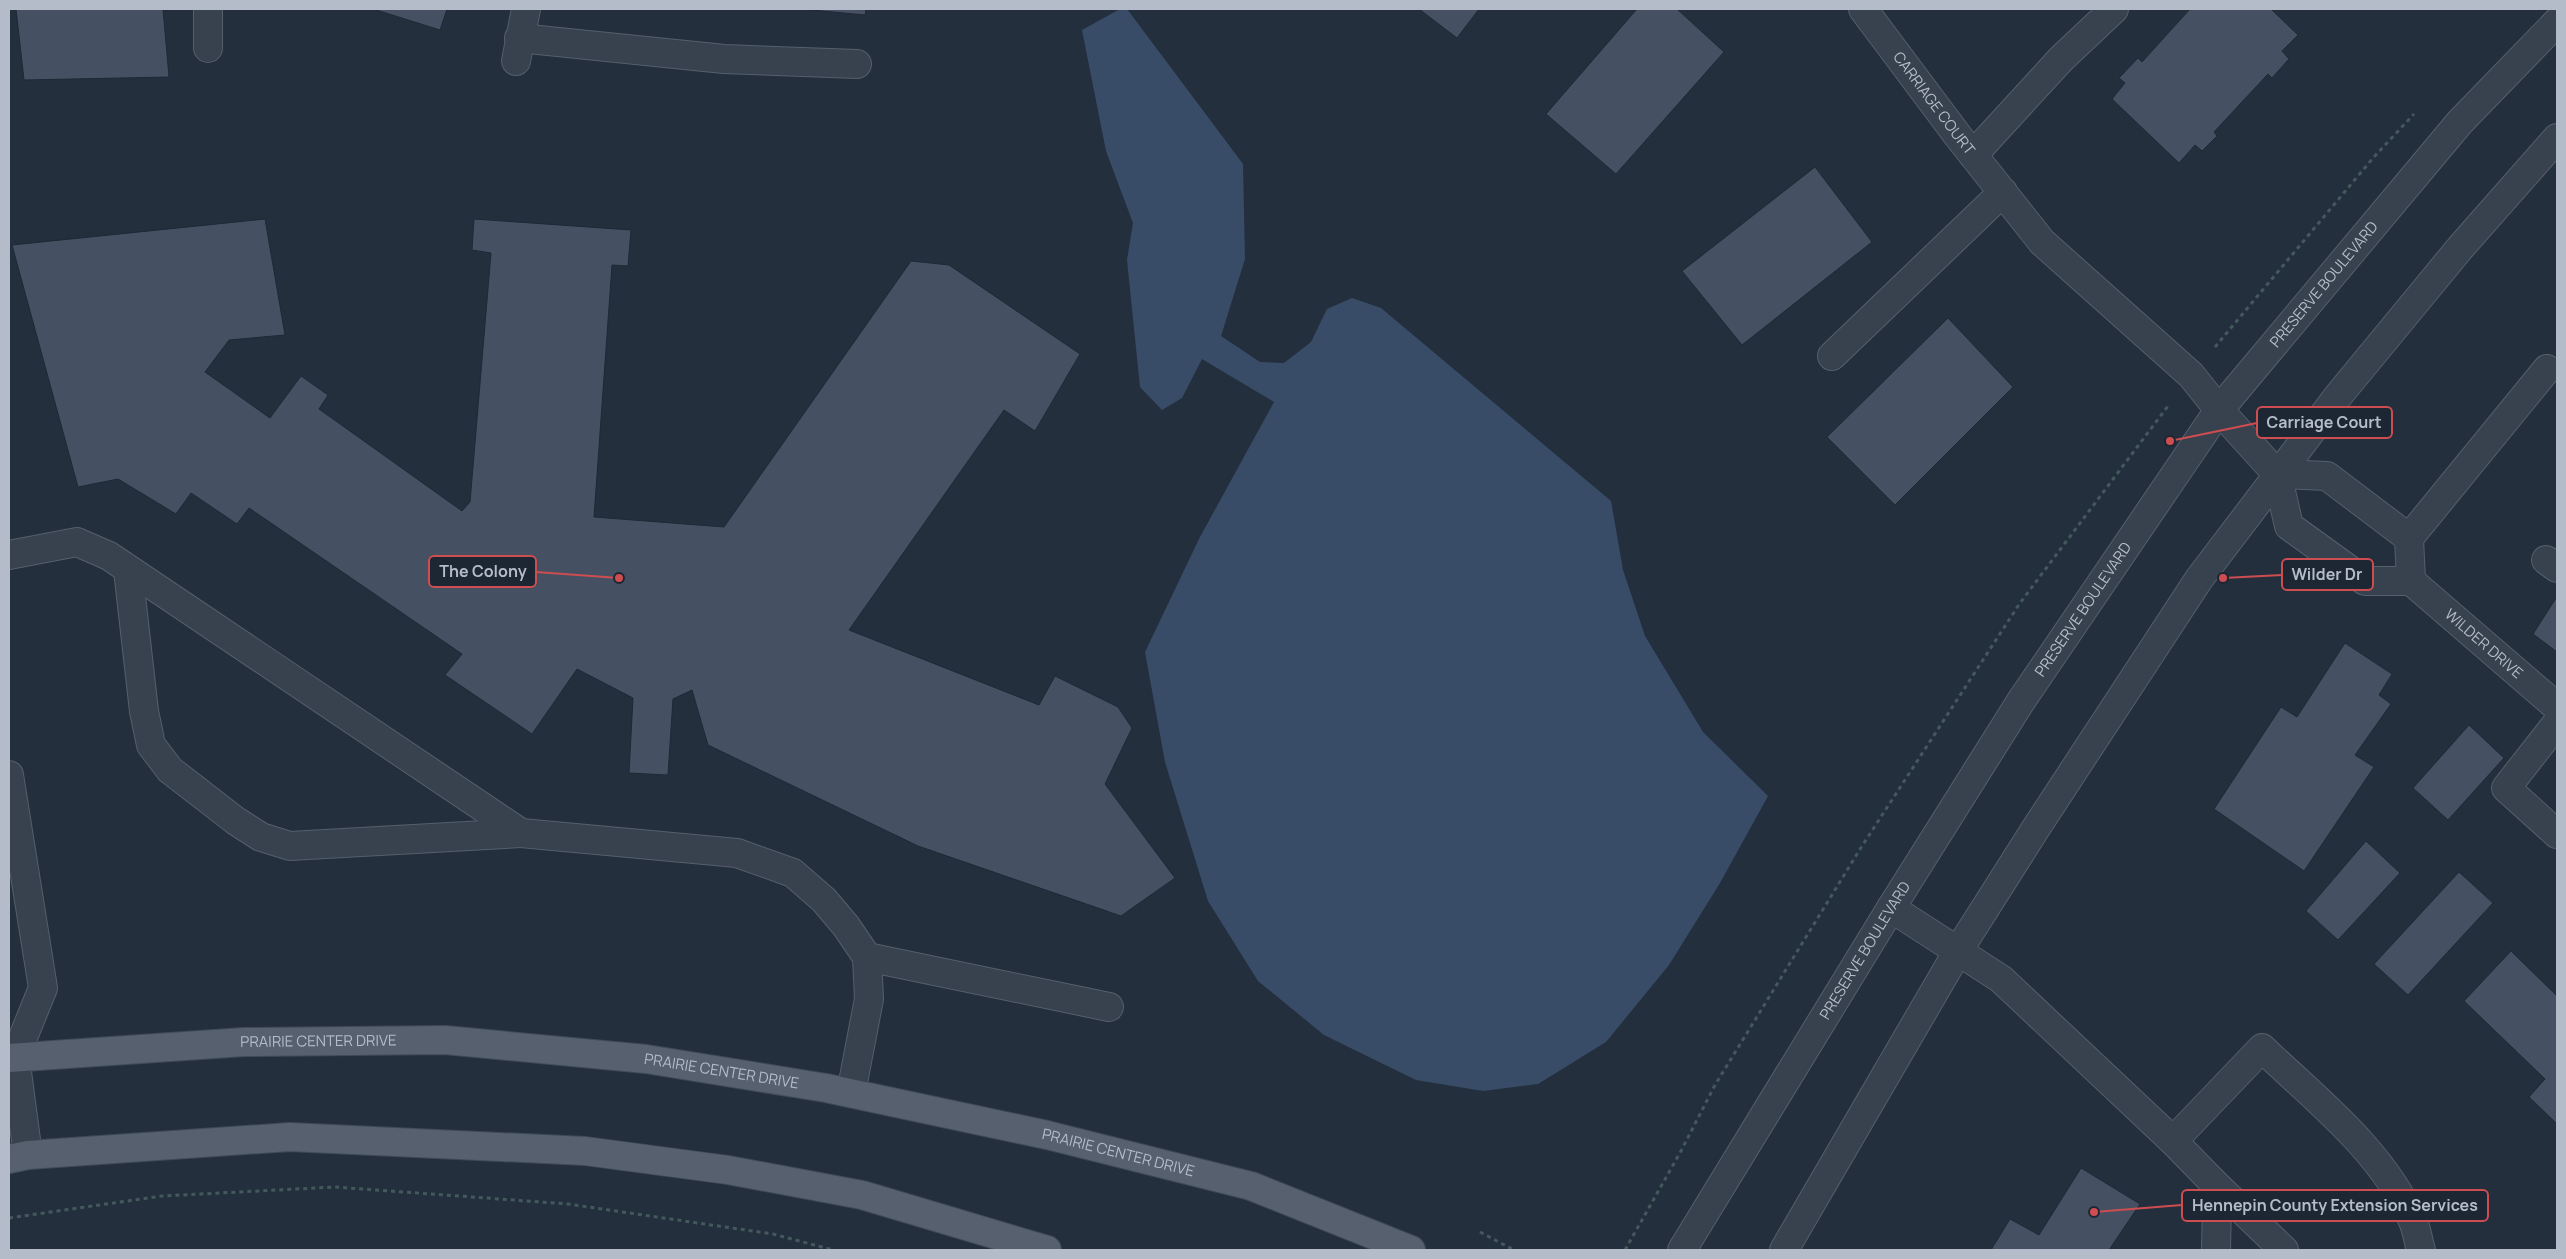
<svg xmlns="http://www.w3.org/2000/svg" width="2566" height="1259" font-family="Manrope,sans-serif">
	<rect width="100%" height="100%" fill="#242f3e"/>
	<path fill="#394c67" d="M1120,9h7l116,155 2,95 -24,77 39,26 24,1 27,-21 16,-33 25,-11 29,10 230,193 12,69 22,66 58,96 65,64 -48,87 -51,82 -63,77 -68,42 -55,7 -67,-11 -92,-45 -66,-54 -50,-80 -43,-139 -20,-110 55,-115 74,-135 -72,-43 -20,39 -20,12 -22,-23 -13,-127 6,-37 -27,-72 -24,-121z"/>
	<path fill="#455162" stroke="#1f2835" d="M16,9h147l6,68 -145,3z
		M373,9h74l-7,21z
		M801,9h65l-1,6z
		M1419,9h60l-22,29z
		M1637,9h40l47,43 -108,122 -70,-60z
		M2190,9h81l27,26 -16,16 7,8 -17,19 -4,-4 -54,58 3,4 -15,15 -7,-6 -16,18 -67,-64 13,-16 -6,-5 19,-20 4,4z
		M1815,167l57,75 -130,103 -60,-74z
		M265,219l20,116 -56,5 -24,32 65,46 31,-42 27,19 -9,14 143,102 8,-9 21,-249 -19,-3 2,-31 157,11 -3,36 -16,-1 -18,252 130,10 187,-266 38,4 131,89 -45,77 -31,-21 -155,220 190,75 16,-29 63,31 14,21 -27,56 70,94 -54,38 -203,-70 -210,-101 -16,-55 -19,9 -5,76 -39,-2 4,-75 -56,-29 -45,65 -87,-59 17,-21 -213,-146 -12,16 -46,-31 -15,21 -58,-35 -40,8 -66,-242z
		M1948,318l65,69 -118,118 -68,-68z
		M2556,598l1,1v53l-24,-18z
		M2345,643l47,31 -13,21 12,9 -36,51 19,12 -70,104 -90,-62 67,-102 16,10z
		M2469,725l35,33 -56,62 -35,-32z
		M2366,841l34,32 -62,67 -32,-29z
		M2459,872l34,31 -85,92 -34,-31z
		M2511,951l46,45v128l-28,-27 16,-18 -81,-78z
		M2081,1168l59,36 -31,46h-118l19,-31 29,16z"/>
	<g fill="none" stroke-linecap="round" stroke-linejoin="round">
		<g stroke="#565f6c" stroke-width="30">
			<g id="minor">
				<path d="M208,9v39"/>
				<path id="s1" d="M1863,9l95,127 84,106 149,133 28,35 58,64 12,52 76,55h46l146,126"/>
				<path d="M519,38l205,21 133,5"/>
				<path d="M516,61l10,-52"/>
				<path d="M1973,155l88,-96 53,-50"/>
				<path d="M1832,356l171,-164"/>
				<path d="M2277,474l50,2 82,62 2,43"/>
				<path d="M2409,538l138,-169"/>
				<path d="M9,555l68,-13 32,14 412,277 216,20 56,20 31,27 22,26 21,31 2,42 -18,94"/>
				<path d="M2546,560l11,8"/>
				<path d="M128,570l16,141 7,34 19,25 66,51 25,16 29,9 231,-13"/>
				<path d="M2557,723l-51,65 51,46"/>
				<path d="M9,775l34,213 -28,69"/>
				<path d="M1891,908l110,71 172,162 41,42 3,16 -1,51"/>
				<path d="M867,957l242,50"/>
				<path d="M9,1047l6,10 13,98"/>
				<path d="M2173,1141l89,-93c54,52 120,102 151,173 4,9 5,20 8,29"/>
				<path d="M2214,1183l70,67"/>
				<path id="s2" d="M1682,1250l209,-342 130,-207 198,-291 241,-288 97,-100"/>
				<path d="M1784,1250l174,-299 78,-123 163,-249 139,-183 122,-148 97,-110"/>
			</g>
		</g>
		<g stroke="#414a57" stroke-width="30">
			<g id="major">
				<path id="s3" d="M9,1058l235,-16 201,-2 201,19 180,29 221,47 204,51 160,64"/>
				<path d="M9,1159l19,-4 262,-18 295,14 143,19 134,25 185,55"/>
			</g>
		</g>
		<path stroke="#44595c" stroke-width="3" stroke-dasharray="4 4" stroke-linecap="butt" d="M2215,347l158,-189 41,-44
			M9,1218l153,-22 173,-9 233,17 205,30 60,16
			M1480,1232l34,18
			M1625,1250l56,-99 34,-66 147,-239 158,-243 148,-197"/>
		<use href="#minor" stroke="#38414e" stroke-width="28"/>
		<use href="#major" stroke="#56606e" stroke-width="28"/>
	</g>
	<g text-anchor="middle" stroke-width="4.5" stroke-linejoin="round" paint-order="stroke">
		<g font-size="15" fill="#b4bcc9" stroke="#1d2633">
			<text dy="5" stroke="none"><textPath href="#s1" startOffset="118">CARRIAGE COURT</textPath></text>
			<text dy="5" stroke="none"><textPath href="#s2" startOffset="1161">PRESERVE BOULEVARD</textPath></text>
			<text dy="5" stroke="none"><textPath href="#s2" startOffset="756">PRESERVE BOULEVARD</textPath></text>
			<text dy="5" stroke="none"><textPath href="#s1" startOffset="914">WILDER DRIVE</textPath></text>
			<text dy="5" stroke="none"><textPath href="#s2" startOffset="351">PRESERVE BOULEVARD</textPath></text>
			<text dy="5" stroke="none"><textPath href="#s3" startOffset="310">PRAIRIE CENTER DRIVE</textPath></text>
			<text dy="5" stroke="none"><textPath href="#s3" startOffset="715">PRAIRIE CENTER DRIVE</textPath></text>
			<text dy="5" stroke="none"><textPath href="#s3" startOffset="1120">PRAIRIE CENTER DRIVE</textPath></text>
		</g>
	</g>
	<path fill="none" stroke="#ce4d50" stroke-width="2" d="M2170 441L2257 423M619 578L536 572M2223 578L2282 575M2094 1212L2182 1205"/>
	<g fill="#ce4d50" stroke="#1d2633" stroke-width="2">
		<circle cx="2170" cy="441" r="5"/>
		<circle cx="619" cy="578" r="5"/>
		<circle cx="2223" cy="578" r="5"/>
		<circle cx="2094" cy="1212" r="5"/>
	</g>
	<g fill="#1d2633" stroke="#ce4d50" stroke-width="2">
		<rect x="2257" y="407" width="135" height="31" rx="5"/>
		<rect x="429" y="556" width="107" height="31" rx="5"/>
		<rect x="2282" y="559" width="91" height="31" rx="5"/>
		<rect x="2182" y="1190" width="306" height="31" rx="5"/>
	</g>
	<g font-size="16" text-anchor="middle" font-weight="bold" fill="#b4bcc9">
		<text x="2324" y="428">Carriage Court</text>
		<text x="483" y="577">The Colony</text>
		<text x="2327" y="580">Wilder Dr</text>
		<text x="2335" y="1211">Hennepin County Extension Services</text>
	</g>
	<rect width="2566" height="1259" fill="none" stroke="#b4bcc9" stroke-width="20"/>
</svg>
